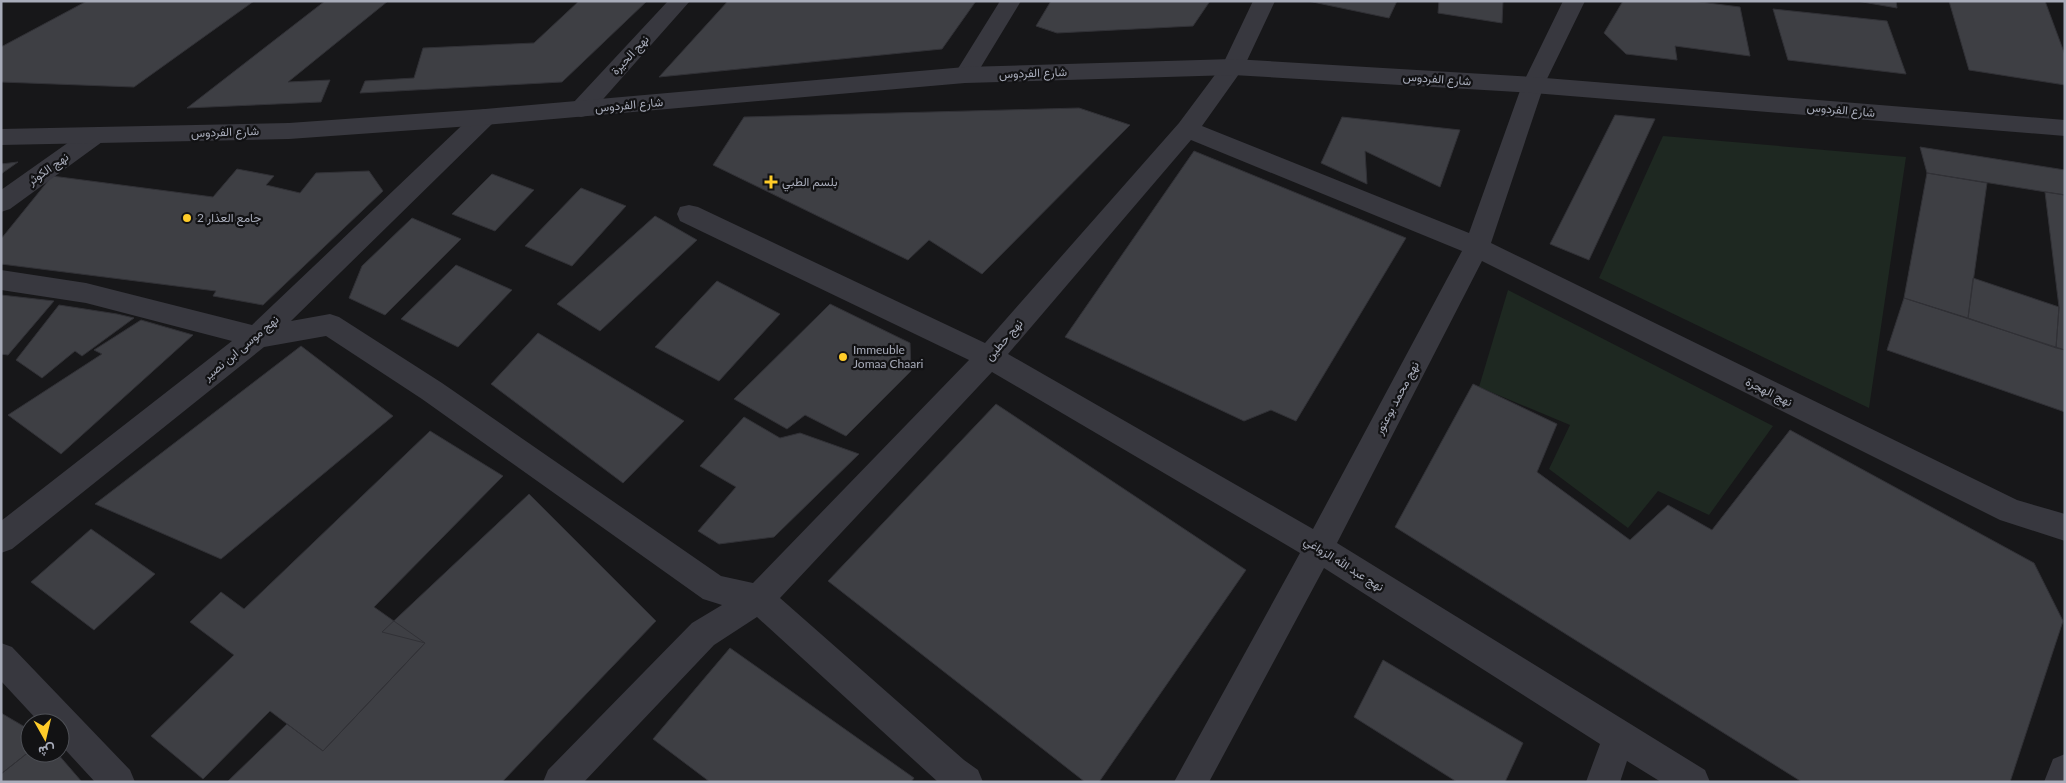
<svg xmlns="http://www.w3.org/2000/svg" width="2066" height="783" font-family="Lato,Vazirmatn,sans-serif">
	<rect width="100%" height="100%" fill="#171719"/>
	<path fill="#1e2821" d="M1663,136l243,21 -37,251 -270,-130z
		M1508,290l265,136 -64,89 -51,-24 -30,37 -79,-59 21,-44 -91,-38z"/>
	<path fill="#3e3f44" stroke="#313136" d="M87,1h167l-120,86 -133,-5v-35z
		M325,1h63l-100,81 42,-2 -9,22 -134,6z
		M579,1h68l-85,81 -202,11 5,-12 49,-3 9,-30 111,-5z
		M728,1h248l-34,48 -283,28z
		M1051,1h159l-17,25 -136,7 -21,-7z
		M1308,1h89l-8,17z
		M1439,1h64l-1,22 -64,-10z
		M1623,1h69l48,6 10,49 -75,-10 2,14 -51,-6 -22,-21z
		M1857,1h39l1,7z
		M1949,1h96l20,54v30l-96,-15z
		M1773,9l114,12 19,53 -118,-14z
		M1079,108l51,17 -148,149 -53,-34 -21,20 -195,-95 31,-48z
		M1615,115l40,4 -66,141 -39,-16z
		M1342,117l118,13 -20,57 -75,-36 2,33 -46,-21z
		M1920,147l145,23v25l-138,-22z
		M1194,151l212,87 -110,183 -25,-11 -27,11 -179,-84z
		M18,162l-17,12v-10z
		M237,169l37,7 -8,9 34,8 16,-20 53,-2 14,20 -120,114 -50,-9 3,-5 -215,-27v-25l51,-63 161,21z
		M1927,173l60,10 -19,135 -64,-20z
		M492,174l42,16 -39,41 -43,-17z
		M581,188l45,18 -54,60 -47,-20z
		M2045,192l20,3v155l-9,-2 3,-41z
		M655,216l42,24 -97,91 -43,-27z
		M412,218l49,21 -76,76 -36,-17 13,-32z
		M456,265l56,25 -54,57 -57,-28z
		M1973,278l86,29 -3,41 -88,-30z
		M717,281l63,33 -61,67 -64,-34z
		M1,295l53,6 -46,54 -7,-1z
		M1904,298l161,52v62l-178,-62z
		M830,304l80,39 1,28 -65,65 -41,-21 -18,14 -53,-30z
		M59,305l58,9 17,4 -52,38 -7,-5 -33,27 -26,-18z
		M141,320l52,15 -132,119 -53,-39 94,-61 -8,-4z
		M538,333l146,88 -61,62 -132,-99z
		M301,346l92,70 -172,143 -126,-55z
		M1473,384l84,40 -20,48 93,68 38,-35 44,25 78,-100 244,133 29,58 -53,161h-208l-407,-255z
		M996,404l250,166 -147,212h-14l-257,-201z
		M744,417l36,21 20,-5 59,21 -85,83 -55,7 -21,-13 38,-44 -36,-21z
		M430,431l73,45 -129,131 51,36 -102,108 -53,-40 -67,68 -52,-43 83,-81 -44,-33 31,-30 23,17z
		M529,494l127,127 -154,161h-275l60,-58 36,27 102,-108 -43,-11z
		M91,529l64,45 -61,56 -63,-48z
		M730,648l184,130 -3,4h-201l-57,-43z
		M1383,660l140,83 -18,39h-48l-103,-65z
		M1,713l29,17v21l-29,23z
		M30,751v2h27l25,29h-81v-8z"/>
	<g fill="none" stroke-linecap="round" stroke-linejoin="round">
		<path fill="#38383f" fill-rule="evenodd" d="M668,1h22l-101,114 -8,2 -8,-2 -3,-6 3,-6z
			M1000,1h21l-48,79 -8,3 -8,-3 -3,-5z
			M1253,1h22l-31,66 -42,59 267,107 53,-148 41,-84h22l-41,84 -53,158 526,257 48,14v27l-65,-21 -518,-259 -145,282 368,227 5,12h-49l-34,-21 -7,21h-34l14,-38 -276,-176 -115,214h-35l126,-229 -308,-181 -212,226 184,162 14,10 5,12h-45l-181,-165 -43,28 -130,137h-41l5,-12 144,-147 30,-18 -19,-6 -281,-200 -96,-63 -62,11 -252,202 -11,4v-32l231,-180 -146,-38 -85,-13v-20l85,13 166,42 225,-214 8,-2 8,2 4,6 -4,6 -202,198 39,-7 9,3 103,66 279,193 32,7 216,-223 -289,-139 -3,-7 3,-7 9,-2 9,2 287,136 194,-220 44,-59zM1191,140l271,111 -149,278 -305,-175z
			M94,128l8,2 4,6 -4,6 -92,67 -9,3v-22l85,-60z
			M1,643l11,4 118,123 5,12h-40l-35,-38v-21h-20l-39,-42z
			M2065,754v28h-21l9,-23z"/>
		<path fill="#38383f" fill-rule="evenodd" d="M1233,59l300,18 532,43v16l-532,-43 -300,-18 -268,8 -480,42 -196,14 -288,6v-16l288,-6 196,-14 480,-42z"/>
	</g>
	<g fill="#ffcc29" stroke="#121214" stroke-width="2">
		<path d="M768.5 174.5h5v5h5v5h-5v5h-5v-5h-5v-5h5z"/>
		<circle cx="187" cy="218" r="5"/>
		<circle cx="843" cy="357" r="5"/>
	</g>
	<g text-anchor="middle" stroke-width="4.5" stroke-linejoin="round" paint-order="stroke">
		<g font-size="12" fill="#a8acba" stroke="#121214">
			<text transform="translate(630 55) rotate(-47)" y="4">نهج الحيرة</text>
			<text transform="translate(1033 73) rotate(-2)" y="4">شارع الفردوس</text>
			<text transform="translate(1437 79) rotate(4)" y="4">شارع الفردوس</text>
			<text transform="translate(629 105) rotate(-5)" y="4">شارع الفردوس</text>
			<text transform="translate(1841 110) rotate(5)" y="4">شارع الفردوس</text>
			<text transform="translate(225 132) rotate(-2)" y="4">شارع الفردوس</text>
			<text transform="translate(48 169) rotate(-35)" y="4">نهج الكوثر</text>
			<text transform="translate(1004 340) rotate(-49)" y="4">نهج حطين</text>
			<text transform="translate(241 348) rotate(-40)" y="4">نهج موسى ابن نصير</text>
			<text transform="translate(1769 392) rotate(26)" y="4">نهج الهجرة</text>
			<text transform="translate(1397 398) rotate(-62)" y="4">نهج محمد بوعتور</text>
			<text transform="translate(1344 564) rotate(32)" y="4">نهج عبد الله الزواغي</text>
		</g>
		<g font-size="12" fill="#a8acba" stroke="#121214" text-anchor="start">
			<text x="782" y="186">بلسم الطبي</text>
			<text x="197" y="222">جامع العذار 2</text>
			<text x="853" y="354">Immeuble<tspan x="853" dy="14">Jomaa Chaari</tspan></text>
		</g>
	</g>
	<rect width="2066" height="783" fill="none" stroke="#a8acba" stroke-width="5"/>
	<g transform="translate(45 738) rotate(172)"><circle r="24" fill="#121214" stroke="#4e5056"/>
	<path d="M0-4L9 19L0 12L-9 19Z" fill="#ffcc29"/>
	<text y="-8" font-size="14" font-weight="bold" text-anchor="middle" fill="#a8acba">ش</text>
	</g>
</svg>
